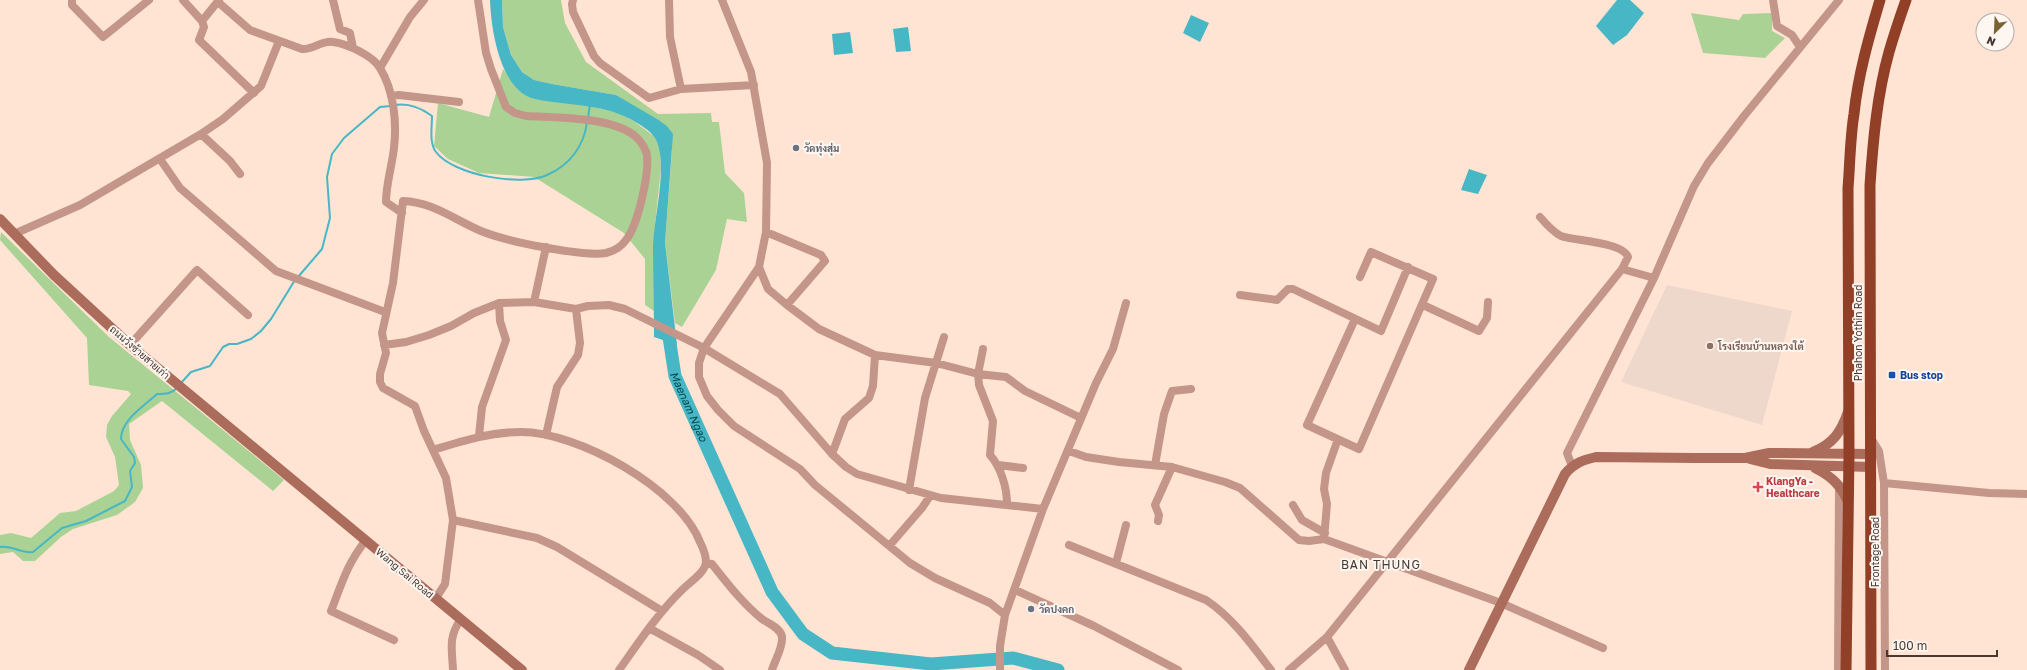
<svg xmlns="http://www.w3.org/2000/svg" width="2027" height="670" font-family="'Golos Text',Sarabun,sans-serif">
	<rect width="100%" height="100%" fill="#ffe4d3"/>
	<path fill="#eed8cb" d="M1667,285l125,26 -30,114 -141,-43z"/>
	<path fill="#aad294" d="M502,0h59l4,23 21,39 72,52 53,-1 1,9h7l6,51 19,20 3,29 -20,-3 -11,51 -34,57 -7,-4 -10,-80 7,-93 -5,-24 -51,-31 -64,-11 -18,-4 -12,-8 -11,-17 -8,-28z
		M1691,13l48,7 4,-6 29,-1v18l13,7 -20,20 -62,-5z
		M503,69l16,21 14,8 57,8 29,7 16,9 20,15 5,13 1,18 -8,77 1,66 -9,-6v-46l-21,-26 -90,-56 -55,-4 -31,-14 -14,-13 4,-43 51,14z
		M1,232l108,105 175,143 -11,11 -111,-90 -33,23 1,16 11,25 2,23 -8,14 -18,13 -44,14 -12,8 -26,24h-12l-10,-9 -13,2v-19l11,-2 20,5 29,-25 16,-2 38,-20 5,-6 -4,-28 -9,-20 1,-12 5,-9 19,-22 -3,-3 -39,-6 -2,-47 -87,-98z"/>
	<path fill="#47b6c5" d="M490,0h12l1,27 8,28 11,17 12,8 18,4 64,11 41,24 10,7 6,8 -8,109 12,102 -23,-8c0,-31 -1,-61 -1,-91 1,-29 16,-84 2,-108 -4,-7 -16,-14 -23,-18 -31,-17 -64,-14 -97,-21 -35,-8 -44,-70 -45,-99z
		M1617,0h13l14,13 -17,22 -14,10 -17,-19z
		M1191,15l18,8 -9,19 -17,-9z
		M908,27l3,24 -15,1 -3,-23z
		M850,32l3,21 -19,2 -2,-21z
		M1469,169l18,6 -9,19 -17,-4z"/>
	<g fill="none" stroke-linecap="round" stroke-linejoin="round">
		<path stroke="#47b6c5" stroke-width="2" d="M395,105c15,-2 26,3 37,11 0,11 -3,27 4,36 17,23 85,35 111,23 23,-10 37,-29 40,-53
			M588,118l2,-14
			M298,277l24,-28 8,-31 -3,-41 5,-23 12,-16 36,-31 11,-1
			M181,383l10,-11 19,-6 13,-19 6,-3h8l14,-5 10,-8 10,-12 24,-39
			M0,547c12,-2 22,7 33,5l29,-24 24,-7 39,-20 7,-14 -2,-16 5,-8 -1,-6 -13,-18c0,-19 23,-33 36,-45 9,0 14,0 20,-6"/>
		<path stroke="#47b6c5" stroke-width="13" id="s1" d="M667,324l8,52 97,216 31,42 29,19 99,11 82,-6 45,12"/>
		<path stroke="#c39689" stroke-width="8" d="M72,0v5l31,32 46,-37
			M183,0l19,21 2,6 -5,13 55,53
			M333,0l7,29 10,4 3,15
			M573,0l-1,4 1,8 21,44 6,7 49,35 32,-9
			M669,0l1,37 11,52 73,-4
			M722,0l29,72 16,91 -1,69 -7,35 -55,81 -5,15v14l8,19 11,14 16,16 66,43 15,16 95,78 25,15 55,25 15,12
			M1773,0l4,26 15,9 8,12
			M218,2l32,28 52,19c11,1 20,-9 31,-7 15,2 40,14 47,26 14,23 17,54 14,80 -2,18 -8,36 -8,54l16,11
			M202,21l17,-21
			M380,68l30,-51 14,-17
			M391,96l8,-1 60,7
			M201,134l29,27 10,13
			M160,159l20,29 96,83 109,41
			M1540,217c6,7 13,15 21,19 14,5 62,6 67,21l-6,12
			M766,232l55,23 4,6 -38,44 32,24 56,26 61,8 42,11 28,3 19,14 56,27
			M14,234l66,-29 121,-71 22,-15 38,-33 18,-45
			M759,267l9,22 19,16
			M1240,295l37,5 11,-11h5l88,42 27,-64
			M534,302l12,-55
			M1423,305l56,26 8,-13 1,-16
			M1355,319l-48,106 52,24 74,-170 -62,-27 -11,25
			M130,345l67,-75 51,45
			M384,345l22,-3 23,-7 22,-9 23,-13 25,-10 35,-1 42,7 12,-3 21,-1 16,4 79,39 76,46 52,60 14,13 11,7 84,24 102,11
			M983,349l-5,25 1,11 14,36 -3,34c11,12 17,33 17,49
			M546,435l11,-48 21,-32 2,-12 -4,-34
			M479,436l3,-29 24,-67 -6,-19 -1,-18
			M1871,438l8,13 5,32 1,187
			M433,450c29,-9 57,-18 88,-18 57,0 158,56 179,110 3,6 6,13 6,20 -1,11 -16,20 -23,27 -25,24 -44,53 -64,81
			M1069,451l17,6 33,5 53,5 53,15 15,6 59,52 10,1 15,-2 177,64 102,45
			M832,454l13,-35 24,-21 4,-12 2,-31
			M998,465l25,3
			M1155,465l9,-51 8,-23 19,-2
			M1572,466l-5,-13 87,-175 40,-92 14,-23 36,-47 95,-116
			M1884,483l105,10 38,1
			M909,490l16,-92 19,-61
			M1293,505l9,15 23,13
			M453,520l84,18 20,9 105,64
			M1158,521l1,-6 -4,-10 17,-38
			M1324,539l3,-35 -3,-15 2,-16 12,-34
			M366,540c-19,24 -24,43 -35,71l63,29
			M890,545l32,-37 8,-12
			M1069,545l137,55c26,17 46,45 65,70
			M706,563l6,1c15,19 31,40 50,55 7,5 19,9 20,18 1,11 -7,23 -10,33
			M1116,563l10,-38
			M1015,590l79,36 84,44
			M436,598l9,-14 8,-64 -7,-42 -22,-47 -9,-25 -32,-18 -3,-6v-8l6,-21 -4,-20 11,-50 10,-82c30,1 52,19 78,30 24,10 102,26 125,22 8,-2 15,-6 20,-13 12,-15 23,-65 21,-84 0,-4 -5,-13 -8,-16 -21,-24 -82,-22 -113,-24l-11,-3 -9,-6 -15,-38 -5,-16 -8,-53
			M649,628l49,27 22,15
			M1327,637l18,33
			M453,670c-1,-21 -5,-33 8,-51
			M1000,670v-24l5,-31 38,-106 53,-126 17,-34 13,-46
			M1289,670l38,-33 295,-368 32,9
			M1838,670l1,-185"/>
		<path stroke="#ac6c5b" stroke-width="10" d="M0,219l54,56 76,70 392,325
			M1813,452c20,-8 28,-20 35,-40
			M1750,459l20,5 101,3
			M1815,468c16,8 26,17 33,34
			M1469,670l96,-196c9,-11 18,-14 31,-17l99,1h50l24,-5 102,1"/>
		<path stroke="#923f28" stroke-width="11" d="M1846,670l3,-216 -1,-266c2,-24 2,-49 6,-74 4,-39 15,-77 26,-114
			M1871,670l-1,-485c3,-44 7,-90 19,-133 5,-17 11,-35 17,-52"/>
	</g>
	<g fill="#6b7280" stroke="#fdf6f1" stroke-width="1.5">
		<circle cx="796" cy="148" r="4"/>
		<circle cx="1031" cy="609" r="4"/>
	</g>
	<circle fill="#8d6e63" stroke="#fdf6f1" stroke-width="1.5" cx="1710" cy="346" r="4"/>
	<rect fill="#1a4fb4" stroke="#fdf6f1" stroke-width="1.5" x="1888" y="371" width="8" height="8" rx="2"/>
	<path fill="#e0444e" stroke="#fdf6f1" stroke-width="1.5" d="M1756 481h4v4h4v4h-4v4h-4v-4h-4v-4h4z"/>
	<g text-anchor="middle" stroke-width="4" stroke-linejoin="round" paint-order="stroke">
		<g font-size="10" font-weight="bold" fill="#5b616d" stroke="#fdf6f1" text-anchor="start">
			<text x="804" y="152">วัดทุ่งสุ่ม</text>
			<text x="1039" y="613">วัดปงคก</text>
		</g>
		<g font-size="10" fill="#473931" stroke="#fdf6f1">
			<text transform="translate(1858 333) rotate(-90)" y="4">Phahon Yothin Road</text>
			<text transform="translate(140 352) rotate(41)" y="4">ถนนวังซ้ายสายเก่า</text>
			<text transform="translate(1875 552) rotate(-90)" y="4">Frontage Road</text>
			<text transform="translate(405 573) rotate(40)" y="4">Wang Sai Road</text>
		</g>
		<g font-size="10" font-weight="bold" fill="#785e54" stroke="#fdf6f1" text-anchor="start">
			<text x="1718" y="350">โรงเรียนบ้านหลวงใต้</text>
		</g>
		<g font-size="10" font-weight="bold" fill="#164399" stroke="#fdf6f1" text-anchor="start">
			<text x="1900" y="379">Bus stop</text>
		</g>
		<g font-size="10" font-weight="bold" fill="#be3a42" stroke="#fdf6f1" text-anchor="start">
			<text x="1766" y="485">KlangYa -<tspan x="1766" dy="12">Healthcare</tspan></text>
		</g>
		<g font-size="11" font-style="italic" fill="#00474f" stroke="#fdf6f1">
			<text dy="4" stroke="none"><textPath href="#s1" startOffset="86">Maenam Ngao</textPath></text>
		</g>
		<g font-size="12" letter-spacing="1" fill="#473931" stroke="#fdf6f1">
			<text x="1381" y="569">BAN THUNG</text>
		</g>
	</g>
	<g transform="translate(1995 32) rotate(204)"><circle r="19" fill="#fdf6f1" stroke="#b4aaa4"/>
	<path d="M0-3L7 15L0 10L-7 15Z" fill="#7a6333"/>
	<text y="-6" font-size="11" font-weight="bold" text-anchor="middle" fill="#473931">N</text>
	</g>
	<path d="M1887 650v6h110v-6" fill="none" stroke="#473931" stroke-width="2"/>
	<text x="1893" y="650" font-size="12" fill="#473931" stroke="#fdf6f1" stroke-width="3" paint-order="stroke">100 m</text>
</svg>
